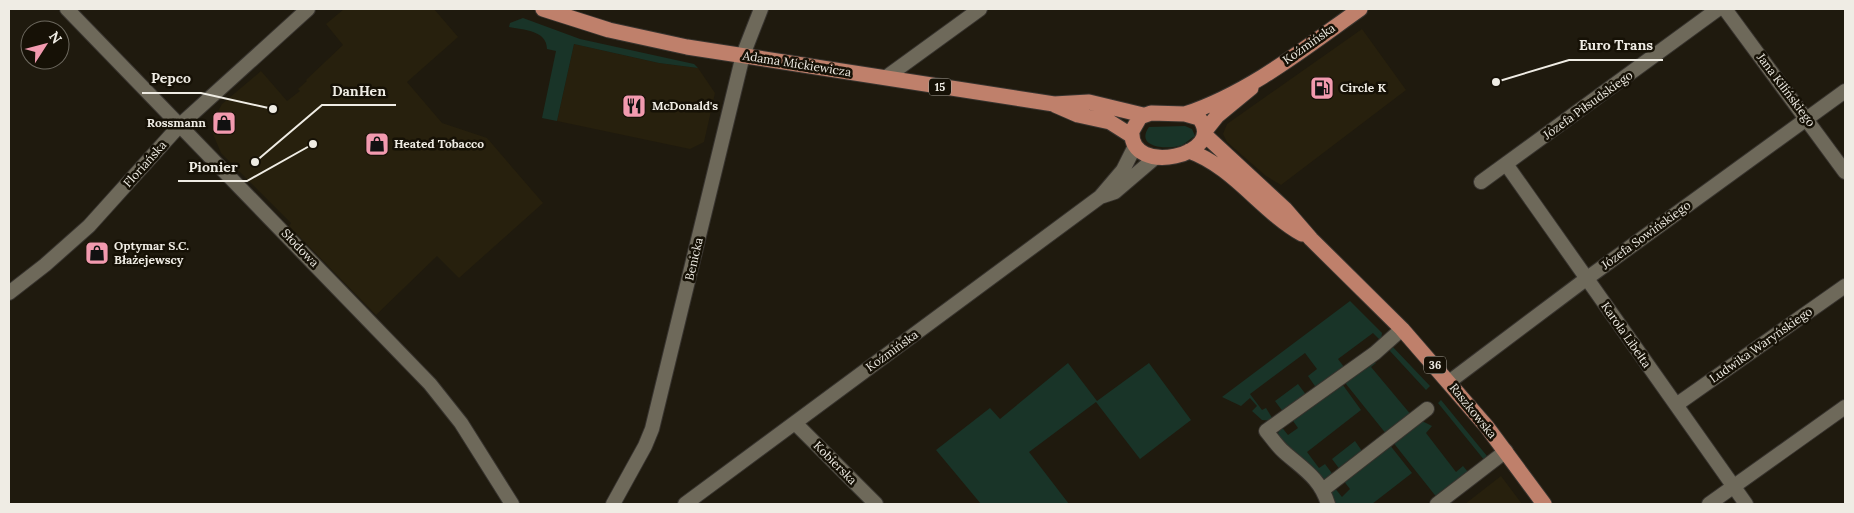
<svg xmlns="http://www.w3.org/2000/svg" width="1854" height="513" font-family="Lora,serif">
	<rect width="100%" height="100%" fill="#1f1a0e"/>
	<path fill="#27200d" d="M344,9h90l24,28 -51,45 35,41 45,15 56,65 -84,75 -22,-22 -61,59 -87,-89 2,-3 -70,-70 -8,-19 1,-16 8,-14 39,-33 26,30 13,-10 -2,-2 9,-8 -1,-1 37,-35 -17,-21z
		M1362,29l44,61 -125,95 -15,-9 -39,-34 -4,-8 4,-10z
		M574,44l85,19 39,5 17,25 -11,49 -14,7 -133,-28z
		M1501,476l21,28h-57z"/>
	<path fill="#193428" d="M523,18l57,21 114,25 4,4 -39,-5 -85,-19 -17,77 -15,-3 14,-67 -9,-2c0,-19 -24,-19 -38,-22l1,-4z
		M1185,126l7,3 3,7c-4,2 -9,7 -13,9 -13,5 -48,3 -33,-18z
		M1350,301l32,32 -1,8 -8,-8 -35,26 6,8 -27,22 -9,-13 9,-7 -12,-16 -55,41 12,16 4,-2 8,13 -12,-1 -10,-9 5,-5 -7,-8 -9,8 -19,-9z
		M1391,345l39,41 -4,4 -36,-39z
		M1374,362l2,1 -5,4 41,49 -25,19 -45,-56z
		M1068,363l29,38 52,-38 42,57 -51,39 -44,-57 -67,50 40,52h-88l-45,-54 54,-42 10,11z
		M1340,381l21,29 -54,42 12,16 6,-4 9,12 -8,5h-5l-44,-43 3,-13 8,10 10,-7 -7,-10z
		M1298,384l9,12 -23,17 -9,-12z
		M1441,400l46,56 -2,5 -47,-58z
		M1418,422h6l8,4 -6,7 30,39 7,-6 5,6 -30,27 -46,-58z
		M1355,441l9,13 -23,17 -9,-12z
		M1389,444l23,29 -40,31h-38c-2,-6 -5,-12 0,-17l8,10 8,-8 -7,-9z"/>
	<g fill="none" stroke-linecap="round" stroke-linejoin="round">
		<g stroke="#37332e" stroke-width="16">
			<path id="minor" d="M67,9l363,375 31,39 51,81
				M1725,9l120,163
				M885,78l95,-69
				M1506,164l240,340
				M1481,182l237,-173
				M1100,197l15,-5 41,-35
				M9,293l36,-28 44,-39 91,-101 128,-116
				M1449,382l137,-103 259,-188
				M1676,405l169,-119
				M795,423l81,81
				M1324,489l103,-80
				M613,504l32,-58 7,-17 91,-374 18,-46
				M685,504l415,-307 23,-27 12,-24
				M1328,504c-8,-26 -25,-35 -44,-52 -7,-6 -12,-14 -18,-21l109,-78 27,-24
				M1437,504l69,-53
				M1709,504l136,-97"/>
		</g>
		<g stroke="#37332e" stroke-width="17">
			<path id="major" d="M543,9l66,21 78,17 367,57 35,-2 54,13
				M1055,105l23,10 32,7 22,14
				M1151,113l34,1 14,4c30,37 -71,60 -67,13l8,-14z
				M1185,114c64,-21 120,-66 175,-105
				M1205,131l12,-15 34,-28
				M1205,135l80,74 26,30 91,90 85,98 57,77
				M1189,151c45,16 72,60 113,83"/>
		</g>
		<use href="#minor" stroke="#6e695a" stroke-width="14"/>
		<use href="#major" stroke="#bf806b" stroke-width="15"/>
	</g>
	<defs>
		<g id="fuel-square" transform="scale(1.25)"><rect x="-9" y="-9" width="18" height="18" rx="4" fill="#f29aaf" stroke="#161106"/><path d="M-5.5-6h7V0h2V4h1.3V-2.5L3-4.5l.8-.8L6-3V5H2.5V1h-1V6h-7ZM-4.2-4.7v3.2H.2V-4.7Z" fill="#111"/></g>
		<g id="restaurant-square" transform="scale(1.25)"><rect x="-9" y="-9" width="18" height="18" rx="4" fill="#f29aaf" stroke="#161106"/><path d="M-5-6h1v4h1v-4h1v4h1v-4h1v5L-1.5 .5V6h-2V.5L-5-1ZM5-6V6H3V1.5H1.5Q1.5-4 5-6Z" fill="#111"/></g>
		<g id="shop-square" transform="scale(1.25)"><rect x="-9" y="-9" width="18" height="18" rx="4" fill="#f29aaf" stroke="#161106"/><path d="M-5-2.5h2.3a2.7 3.5 0 0 1 5.4 0H5L5.5 6h-11ZM-1.5-2.5h3a1.5 2.3 0 0 0-3 0Z" fill="#111"/></g>
	</defs>
	<g fill-rule="evenodd">
		<use href="#fuel-square" x="1322" y="88"/>
		<use href="#restaurant-square" x="634" y="106"/>
		<use href="#shop-square" x="224" y="123"/>
		<use href="#shop-square" x="377" y="144"/>
		<use href="#shop-square" x="97" y="253"/>
	</g>
	<g text-anchor="middle" stroke-width="5" stroke-linejoin="round" paint-order="stroke">
		<g fill="#161106" stroke="#aeaaa1" stroke-width="1">
			<rect x="929" y="78.5" width="22" height="17" rx="4"/>
			<rect x="1424" y="356.5" width="22" height="17" rx="4"/>
		</g>
		<g font-size="11" font-weight="bold" fill="#efece4">
			<text x="940" y="91">15</text>
			<text x="1435" y="369">36</text>
		</g>
		<g font-size="12" fill="#efece4" stroke="#161106">
			<text transform="translate(1309 44) rotate(-35)" y="4">Koźmińska</text>
			<text transform="translate(797 64) rotate(9)" y="4">Adama Mickiewicza</text>
			<text transform="translate(1786 90) rotate(53)" y="4">Jana Kilińskiego</text>
			<text transform="translate(1588 105) rotate(-36)" y="4">Józefa Piłsudskiego</text>
			<text transform="translate(145 164) rotate(-48)" y="4">Floriańska</text>
			<text transform="translate(1646 235) rotate(-36)" y="4">Józefa Sowińskiego</text>
			<text transform="translate(300 248) rotate(46)" y="4">Słodowa</text>
			<text transform="translate(694 259) rotate(-77)" y="4">Benicka</text>
			<text transform="translate(1626 335) rotate(55)" y="4">Karola Libelta</text>
			<text transform="translate(1761 345) rotate(-35)" y="4">Ludwika Waryńskiego</text>
			<text transform="translate(892 351) rotate(-36)" y="4">Koźmińska</text>
			<text transform="translate(1473 411) rotate(51)" y="4">Raszkowska</text>
			<text transform="translate(835 463) rotate(45)" y="4">Kobierska</text>
		</g>
		<g font-size="12" font-weight="bold" fill="#efece4" stroke="#161106" text-anchor="start">
			<text x="1340" y="92">Circle K</text>
			<text x="652" y="110">McDonald's</text>
			<text x="206" y="127" text-anchor="end">Rossmann</text>
			<text x="394" y="148">Heated Tobacco</text>
			<text x="114" y="250">Optymar S.C.<tspan x="114" dy="14">Błażejewscy</tspan></text>
		</g>
	</g>
	<path fill="none" stroke="#efece4" stroke-width="2" d="M1496 82L1569 60H1663M273 109L201 93H142M255 162L322 105H396M313 144L247 181H178"/>
	<g fill="#efece4" stroke="#161106" stroke-width="2">
		<circle cx="1496" cy="82" r="5"/>
		<circle cx="273" cy="109" r="5"/>
		<circle cx="255" cy="162" r="5"/>
		<circle cx="313" cy="144" r="5"/>
	</g>
	<g font-size="14" text-anchor="middle" font-weight="bold" fill="#efece4" stroke="#161106" stroke-width="5" stroke-linejoin="round" paint-order="stroke">
		<text x="1616" y="50">Euro Trans</text>
		<text x="171" y="83">Pepco</text>
		<text x="359" y="96">DanHen</text>
		<text x="213" y="172">Pionier</text>
	</g>
	<rect width="1854" height="513" fill="none" stroke="#efece4" stroke-width="20"/>
	<g transform="translate(45 45) rotate(54)"><circle r="24" fill="#161106" stroke="#6d695f"/>
	<path d="M0-4L9 19L0 12L-9 19Z" fill="#f29aaf"/>
	<text y="-8" font-size="14" font-weight="bold" text-anchor="middle" fill="#efece4">N</text>
	</g>
</svg>
